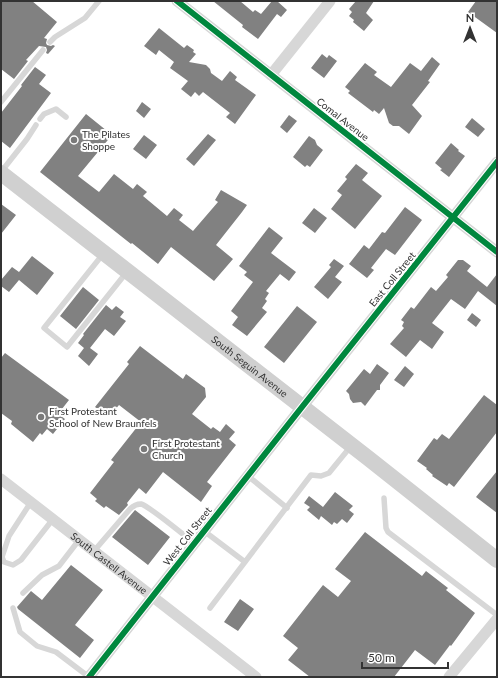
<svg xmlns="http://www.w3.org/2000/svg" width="498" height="678" font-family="Lato,sans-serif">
	<rect width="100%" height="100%" fill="#fff"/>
	<path fill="#818181" d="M1,1h31l25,21 -13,16 3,1 -1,4 1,2 4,1 2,-1 2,1 -7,8 -2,-1 1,-3 -1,-3 -7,-1 -13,14 2,1 -14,18 -13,-10z
		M213,1h27l13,11 2,-2 6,4 11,-13h5l10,9 -6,7 -4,-3 -19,25 -16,-12 1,-2z
		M356,1h18l-8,12 7,7 -9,11 -11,-9 1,-2 -5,-4 3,-4 -3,-3z
		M476,1h21v32l-29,-21z
		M159,28l25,20 3,-3 7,5 -1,2 3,2 -7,8 17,3 4,4 1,4 11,8 8,-10 7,6 -2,3 21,15 -21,29 -9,-7 4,-4 -27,-21 -4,4 -4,-4 -4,5 -10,-8 7,-8 -18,-13 4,-6 -15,-12 -3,5 -12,-9z
		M322,54l5,4 2,-3 8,6 -13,17 -13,-10z
		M432,57l8,7 -12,17 2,1 -18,23 10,11 -13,18 -10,-8h-6l-4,-3 -5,-15 -5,6 -5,-4 -1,2 -25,-19 2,-2 -5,-4 20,-24 12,9 -3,3 17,12 19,-24 11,8z
		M35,67l11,8 -7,9 12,9 -41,55 -9,-7v-28l21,-27 -1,-1z
		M142,102l9,7 -7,9 -8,-7z
		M86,114l26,21 -34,41 21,16 15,-18 19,15 4,-5 10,8 -4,4 24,20 7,-8 9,7 -4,5 14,11 25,-29 -3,-2 6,-10 26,15 -5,7 -26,33 17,14 -19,22 -43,-34 -13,17 -26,-21 -1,1 -91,-72z
		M289,115l8,6 -10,12 -7,-6z
		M472,118l13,11 -7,8 -13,-10z
		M208,134l8,6 -22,26 -8,-7z
		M144,135l13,10 -11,14 -13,-10z
		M309,136l6,4 2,5 6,5 -13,17 -3,-2 -2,2 -12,-10z
		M451,143l8,7 -1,1 7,5 -16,21 -9,-7 2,-1 -7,-6z
		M356,164l12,9 -6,7 20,16 -27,33 -24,-20 11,-14 -5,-4 10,-12 -2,-2z
		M1,204l15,11 -15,19z
		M405,207l17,13 -27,35 -9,-6 -15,19 3,2 -7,8 -18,-14 15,-19 5,4 13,-17 3,1z
		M314,208l13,10 -12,15 -13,-10z
		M269,227l14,11 -12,15 25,19 -7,9 -9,-7 -14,17 3,2 -4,6 2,2 -5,7 5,4 -20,24 -15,-11 6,-8 -7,-6 22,-29 -9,-7 3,-3 -8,-6z
		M32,256l22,17 -17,22 -18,-15 -10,12 -8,-6v-6l11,-13 7,5z
		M334,259l10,7 -9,11 7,5 -14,17 -14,-12 17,-20 -2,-2z
		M458,260h5l8,6 -4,5 20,16 10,-13v32l-19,-15 -13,18 -14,-10 -19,24 12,9 -12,17 -12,-9 -14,17 -16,-13 14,-16 -2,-2 2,-4 -3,-2 10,-13 3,2 17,-22 5,4 12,-14 -2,-2z
		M83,287l16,13 -23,29 -16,-13z
		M106,305l6,5 4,-4 8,6 -4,5 6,4 -12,15 -9,-7 -15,19 8,6 -9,12 -11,-10 6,-8 -6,-5 6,-8 -1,-1z
		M297,306l20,16 -33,41 -20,-16z
		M472,313l9,7 -5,7 -9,-7z
		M140,346l43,33 3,-5 19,14 1,9 -14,17 19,15 2,-2 7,5 6,-8 9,8 -6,7 7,6 -29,37 5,4 -11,16 -38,-30 -17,22 -7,-6 -12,15 1,2 -9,10 -13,-9 -2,2 -9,-7 2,-2 -7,-6 24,-31 -3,-2 30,-38 -22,-17 -10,12 -14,-10 34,-43 -2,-2z
		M5,353l64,47 -11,14 7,5 -12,15 -6,-5 -5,6 -2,-2 -7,9 -22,-18 1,-3 -11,-8v-55z
		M377,364l12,9 -9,12v5h-3l-12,16 -4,-4 -8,1 -3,-4 -1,-5 -3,-3 18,-22 6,5z
		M405,366l9,8 -10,13 -10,-7z
		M484,395l13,10v27l-43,55 -5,-4 -2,3 -15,-10 1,-1 -7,-6 1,-1 -10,-7 17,-23 3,2 5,-6 7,5z
		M497,471v42l-21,-16z
		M335,492l18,14 -4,4 5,4 -7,9 -5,-4 -5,5 -3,-2 -2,3 -11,-9 -2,4 -12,-10 3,-3 -6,-4 5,-7 14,11z
		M135,510l35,27 -22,28 -36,-28z
		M365,532l57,44 4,-5 22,17 -2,2 29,23 -24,33 -1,-1 -15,20 -20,-15 -21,27h-84l-22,-17 10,-12 -15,-12 40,-51 15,12 13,-16 -16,-12z
		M71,565l32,25 -28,35 19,15 -14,18 -62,-49 -1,-2 14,-16 11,9z
		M240,599l14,10 -16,22 -14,-9z"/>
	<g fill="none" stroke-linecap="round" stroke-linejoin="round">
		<path stroke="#d7d7d7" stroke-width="5.5" d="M50,42l5,-5 30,-19 14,-17
			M1,102l42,-52
			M40,119l4,-5 12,-5 10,8
			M1,172l26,-33 9,-14
			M103,254l-59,74 23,19 59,-74
			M248,476l39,32
			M384,498l2,30 2,4 109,83
			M31,502l-22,34 -7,21 2,5 9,3 8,-5 32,-41
			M204,531l41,31
			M94,551l36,-42c3,-3 7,-5 11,-5 8,2 44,32 53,39
			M23,593l19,-18 17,-9 20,-26
			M13,608l7,24 17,14 19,6 33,25
			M210,608l101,-133 10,1 8,-3 22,-27"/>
		<g stroke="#d7d7d7" stroke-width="11">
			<path d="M177,1l320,251"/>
			<path d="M271,75l59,-74"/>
			<path id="s1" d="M1,479l255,198"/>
			<path d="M89,677l213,-270 195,-245"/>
			<path d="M449,677l48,-58"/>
		</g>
		<path stroke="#d0d0d0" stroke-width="16" id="s2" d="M1,173l367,285 129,102"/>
		<g stroke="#fff" stroke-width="8">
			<path id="cycleway" d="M177,1l320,251
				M89,677l213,-270 195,-245"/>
		</g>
		<use href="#cycleway" stroke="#00873e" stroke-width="6"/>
	</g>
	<g fill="#7a7a7a" stroke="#fff" stroke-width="1.5">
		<circle cx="74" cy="140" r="4"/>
		<circle cx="41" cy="417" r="4"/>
		<circle cx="144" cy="449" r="4"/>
	</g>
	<g text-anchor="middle" stroke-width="4" stroke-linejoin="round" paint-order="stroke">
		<g font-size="10" fill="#333" stroke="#fff">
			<text transform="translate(343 119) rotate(38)" y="4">Comal Avenue</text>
			<text transform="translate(392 279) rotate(-51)" y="4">East Coll Street</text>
			<text dy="4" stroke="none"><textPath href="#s2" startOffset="315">South Seguin Avenue</textPath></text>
			<text transform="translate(187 536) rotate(-52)" y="4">West Coll Street</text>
			<text dy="4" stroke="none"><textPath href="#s1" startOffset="137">South Castell Avenue</textPath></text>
		</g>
		<g font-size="10" fill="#333" stroke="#fff" text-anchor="start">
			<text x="82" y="138">The Pilates<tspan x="82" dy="12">Shoppe</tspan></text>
			<text x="49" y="415">First Protestant<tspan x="49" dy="12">School of New Braunfels</tspan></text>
			<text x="152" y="447">First Protestant<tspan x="152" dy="12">Church</tspan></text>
		</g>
	</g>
	<rect width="498" height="678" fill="none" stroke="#333333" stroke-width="4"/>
	<g transform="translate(470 28)" stroke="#ffffff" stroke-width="3" paint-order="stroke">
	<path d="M0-3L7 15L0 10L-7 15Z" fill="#333333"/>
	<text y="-6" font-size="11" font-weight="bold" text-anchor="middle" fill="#333333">N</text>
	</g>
	<path d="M362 662v6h86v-6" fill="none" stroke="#333333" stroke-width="2"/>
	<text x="368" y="662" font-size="12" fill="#333333" stroke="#ffffff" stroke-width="3" paint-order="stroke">50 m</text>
</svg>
